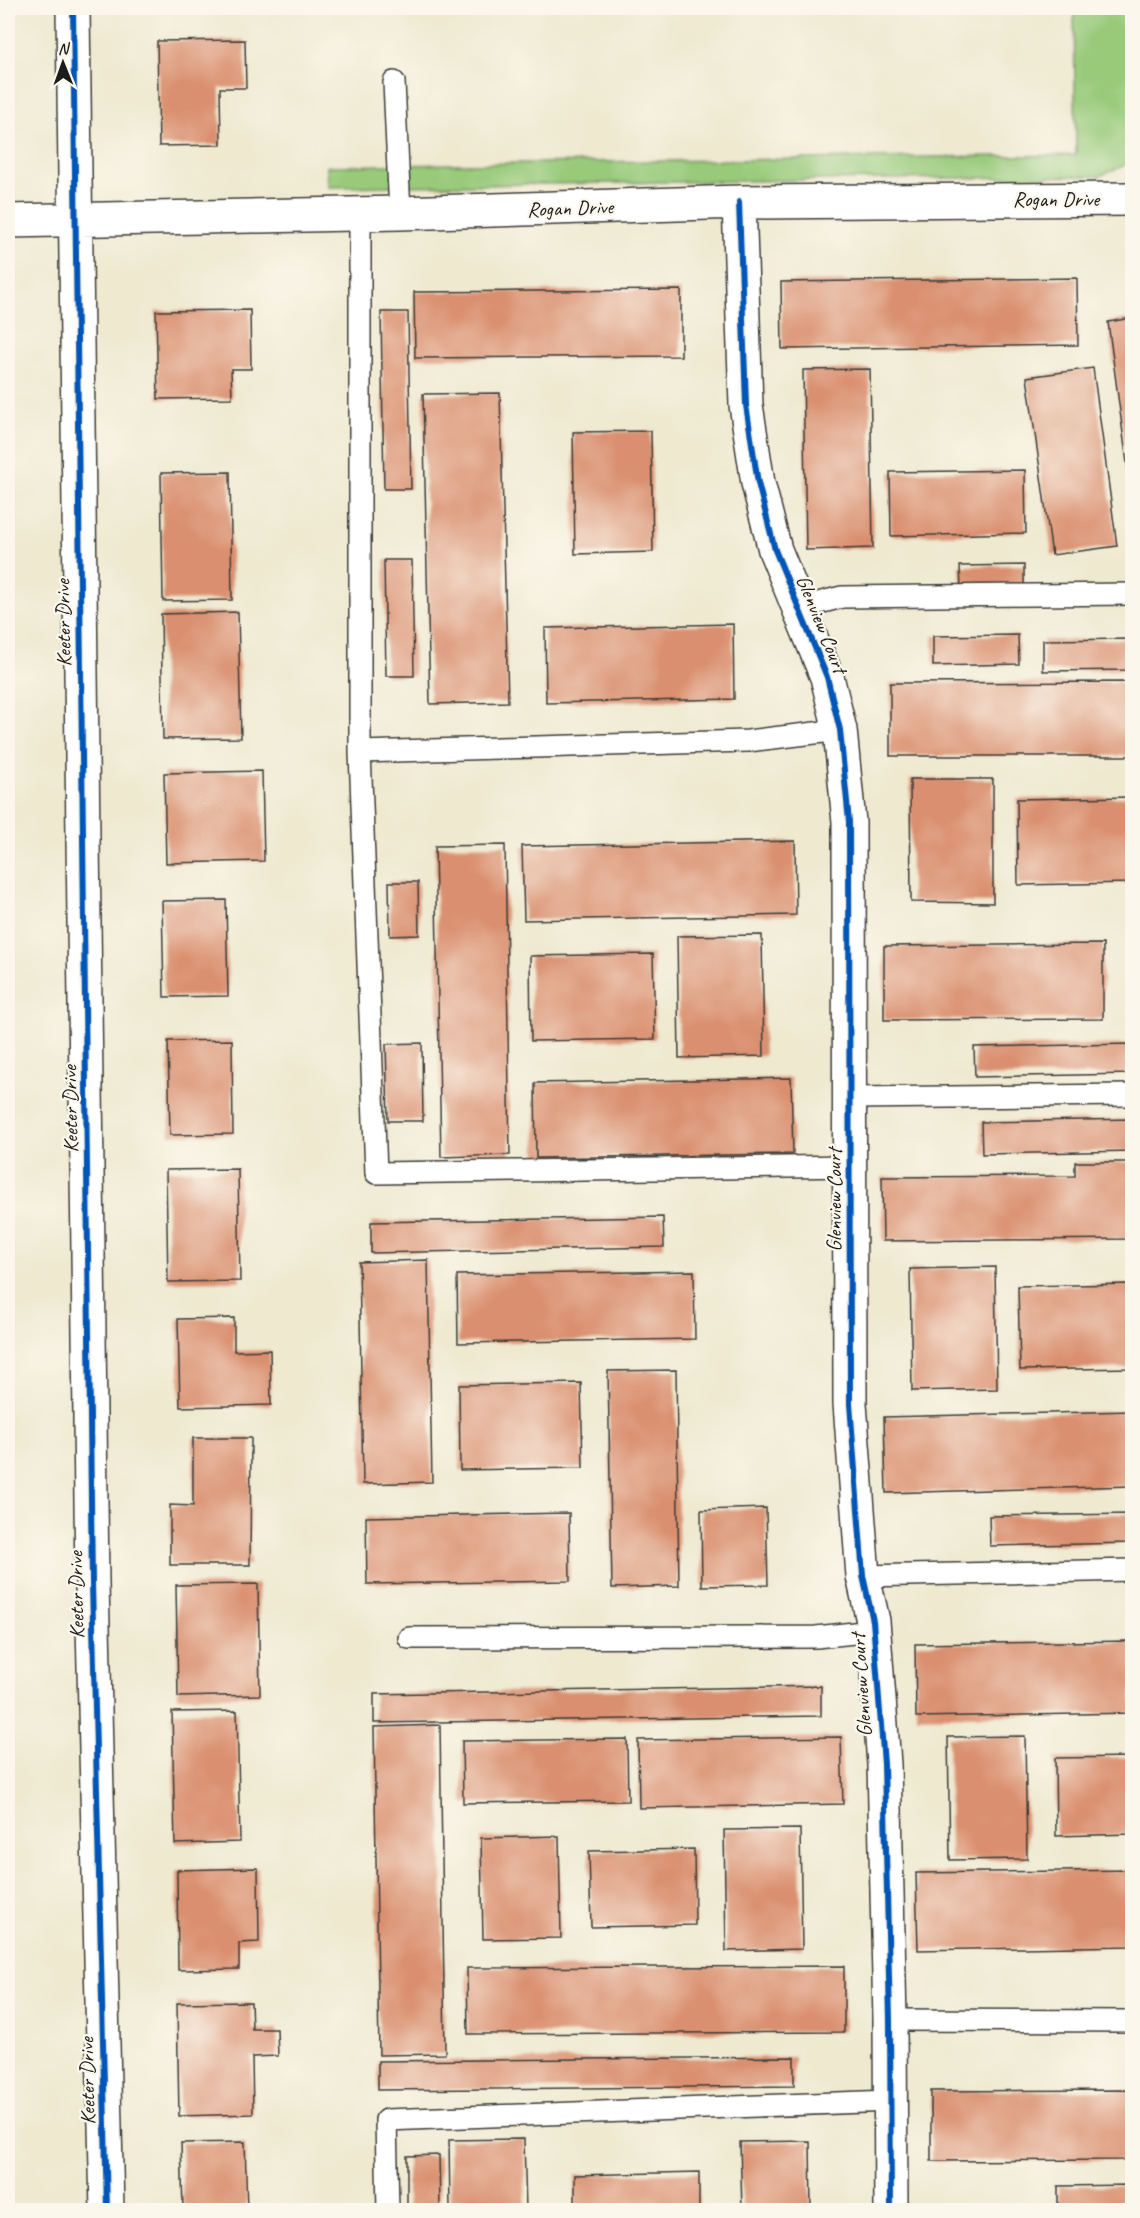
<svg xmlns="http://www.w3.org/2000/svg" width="1140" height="2218" font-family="Caveat,sans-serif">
	<rect width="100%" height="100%" fill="#fbf7ec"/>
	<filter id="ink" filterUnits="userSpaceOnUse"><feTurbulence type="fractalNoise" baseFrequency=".0167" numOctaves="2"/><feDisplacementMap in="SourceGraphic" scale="12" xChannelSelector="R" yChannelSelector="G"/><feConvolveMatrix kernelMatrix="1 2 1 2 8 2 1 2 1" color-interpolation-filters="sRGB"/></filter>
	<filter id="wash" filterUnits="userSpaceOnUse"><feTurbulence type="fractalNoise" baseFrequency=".008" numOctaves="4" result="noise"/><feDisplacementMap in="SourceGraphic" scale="24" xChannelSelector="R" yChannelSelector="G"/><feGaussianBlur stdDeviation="1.35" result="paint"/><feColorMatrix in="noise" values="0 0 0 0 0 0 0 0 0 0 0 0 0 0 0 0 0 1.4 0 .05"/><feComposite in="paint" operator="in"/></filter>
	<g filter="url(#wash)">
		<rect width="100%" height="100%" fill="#efe9d0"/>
		<path fill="#98ca7a" stroke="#5a734b" stroke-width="1.5" d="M1117,8h12l3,13v141l-32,14 -772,11 -1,-21 749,-11 -2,-142z"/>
		<g id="blocks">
			<path fill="#da906f" d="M245,40l1,48h-26l1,57 -62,1 -2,-105z
				M1077,278l1,67 -296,4 -1,-67z
				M681,290v66l-266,2 -1,-66z
				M250,310l1,59h-20l1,29 -74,1 -2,-88z
				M381,312h27l3,177h-27z
				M1132,318v175h-1l-23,-171z
				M1093,368l24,178 -65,9 -25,-178z
				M870,369l3,179 -67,2 -3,-180z
				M500,393l8,309 -78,2 -7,-310z
				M651,431l2,121 -78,2 -2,-122z
				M1025,470l1,63 -135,3 -1,-64z
				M230,472l2,128 -69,1 -2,-128z
				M384,560h28l2,116h-28z
				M1024,565v22l-63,1 -1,-22z
				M238,612l3,126 -78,1 -2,-125z
				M733,624l1,75 -188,4 -1,-75z
				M1018,635l1,29 -86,2v-30z
				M1132,639v31l-89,1v-31z
				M1132,682v74h-242v-73z
				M262,771l2,90 -98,2 -2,-90z
				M910,779h83v124l-82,-1z
				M1132,797v86l-114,2 -1,-86z
				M795,841l1,74 -272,5 -2,-74z
				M505,845l5,310 -69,2 -6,-311z
				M389,882h29l1,53 -29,1z
				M226,900l2,96 -64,1 -2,-96z
				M762,935l2,121 -85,2 -2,-122z
				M1103,944v75l-219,1v-74z
				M653,954l2,85 -124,2 -1,-85z
				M232,1040l1,94 -63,1 -2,-94z
				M422,1043l1,78h-35l-2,-77z
				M1132,1044v30l-157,3 -1,-30z
				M791,1078l2,76 -257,4 -1,-75z
				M1132,1119v32l-150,3 -1,-32z
				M1075,1162h57v77l-249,2 -1,-64 193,-1z
				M238,1169l2,112 -72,1 -2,-112z
				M663,1217l1,30 -293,6v-31z
				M428,1260l4,222 -69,2 -4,-222z
				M995,1267l2,122 -85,2 -2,-122z
				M694,1271l1,68 -237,4 -1,-68z
				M1132,1284v84l-112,2 -2,-84z
				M234,1318v33l36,-1 1,55 -91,2 -2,-88z
				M676,1370l3,216 -67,2 -4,-217z
				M581,1383l2,85 -123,2 -1,-85z
				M1132,1411v75l-246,7 -2,-76z
				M193,1438h58l-1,127h-80v-60l23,1z
				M766,1508l2,77 -66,1 -1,-76z
				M569,1513l1,68 -203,3 -1,-67z
				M1132,1514v29l-142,3 -1,-30z
				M258,1584l2,111 -82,2 -2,-112z
				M1132,1641v72l-216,4 -1,-73z
				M821,1686v30l-447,7v-29z
				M237,1711l3,131 -65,2 -3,-132z
				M440,1725l5,329 -66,1 -5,-328z
				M1025,1736l2,123 -77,1 -2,-123z
				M841,1737l2,67 -204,4 -1,-68z
				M627,1739l1,62 -165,2 -1,-62z
				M1132,1757v77l-76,2 -1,-78z
				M800,1829l2,120 -76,2 -2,-121z
				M559,1836l2,102 -78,1 -2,-101z
				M694,1849l1,76 -104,2 -2,-76z
				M258,1868l1,74 -20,1v26l-61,1 -1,-100z
				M1132,1870v76l-214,4 -2,-77z
				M844,1966v66l-376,2 -1,-66z
				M251,2002l1,27h25l1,27 -26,1 1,57 -74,2 -2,-113z
				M794,2057v29l-416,4v-29z
				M1132,2090v70l-201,1v-70z
				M524,2139l2,71h-76l-1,-70z
				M810,2141l1,69h-69l-2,-68z
				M245,2142l2,68h-64l-2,-67z
				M439,2155l1,55h-33v-54z
				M699,2172v38h-124v-35z
				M1132,2185v25h-74v-24z"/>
		</g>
	</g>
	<g filter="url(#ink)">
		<use href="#blocks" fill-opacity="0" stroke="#3c3b37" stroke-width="1.5"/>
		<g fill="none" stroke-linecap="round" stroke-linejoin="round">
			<g stroke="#3c3b37" stroke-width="24">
				<path id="lane" d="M394,82l6,131
					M360,212v540
					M799,608l43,-11 290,-3
					M840,730l-92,11 -388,11 16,421 474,-7
					M850,1098l282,-3
					M863,1576l269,-6
					M409,1638l407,-1 57,-6
					M890,2020l242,1
					M388,2210l-2,-90 505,-19"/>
			</g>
			<g stroke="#3c3b37" stroke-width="36">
				<path id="street" d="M73,8l19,1575 15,627
					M739,202l7,203 12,78 17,67 52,127 13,53 9,92 1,582 13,172 10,45 11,143 6,256 1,190
					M8,221l392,-8 339,-11 393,-3"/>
			</g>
			<use href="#lane" stroke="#fff" stroke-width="21"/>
			<use href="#street" stroke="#fff" stroke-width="33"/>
			<g stroke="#fbf7ec" stroke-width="10">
				<path id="cycleway" d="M73,8l19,1575 15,627
					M739,202l7,203 12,78 17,67 52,127 13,53 9,92 1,582 13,172 10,45 11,143 6,256 1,190"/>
			</g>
			<use href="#cycleway" stroke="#0057b8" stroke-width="6"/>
		</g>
	</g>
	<g text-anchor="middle" stroke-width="4.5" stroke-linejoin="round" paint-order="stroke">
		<g font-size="21" fill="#1c1c1c" stroke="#fbf7ec">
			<text x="1056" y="206">Rogan Drive</text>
			<text transform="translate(570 208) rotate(-2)" y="7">Rogan Drive</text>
			<text transform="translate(63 623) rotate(-91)" y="7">Keeter Drive</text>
			<text transform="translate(822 624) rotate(68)" y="7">Glenview Court</text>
			<text transform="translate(70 1109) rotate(-91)" y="7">Keeter Drive</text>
			<text transform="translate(834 1200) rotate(-90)" y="7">Glenview Court</text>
			<text transform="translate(76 1595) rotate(-91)" y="7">Keeter Drive</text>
			<text transform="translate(861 1685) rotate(-94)" y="7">Glenview Court</text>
			<text transform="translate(87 2081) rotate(-91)" y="7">Keeter Drive</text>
		</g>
	</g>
	<rect width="1140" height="2218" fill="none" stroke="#fbf7ec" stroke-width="30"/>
	<g transform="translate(63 63) rotate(359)" stroke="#fbf7ec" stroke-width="4.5" paint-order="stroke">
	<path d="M0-4.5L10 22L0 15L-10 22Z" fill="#1c1c1c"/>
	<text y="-9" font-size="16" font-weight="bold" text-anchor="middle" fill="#1c1c1c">N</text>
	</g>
</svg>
